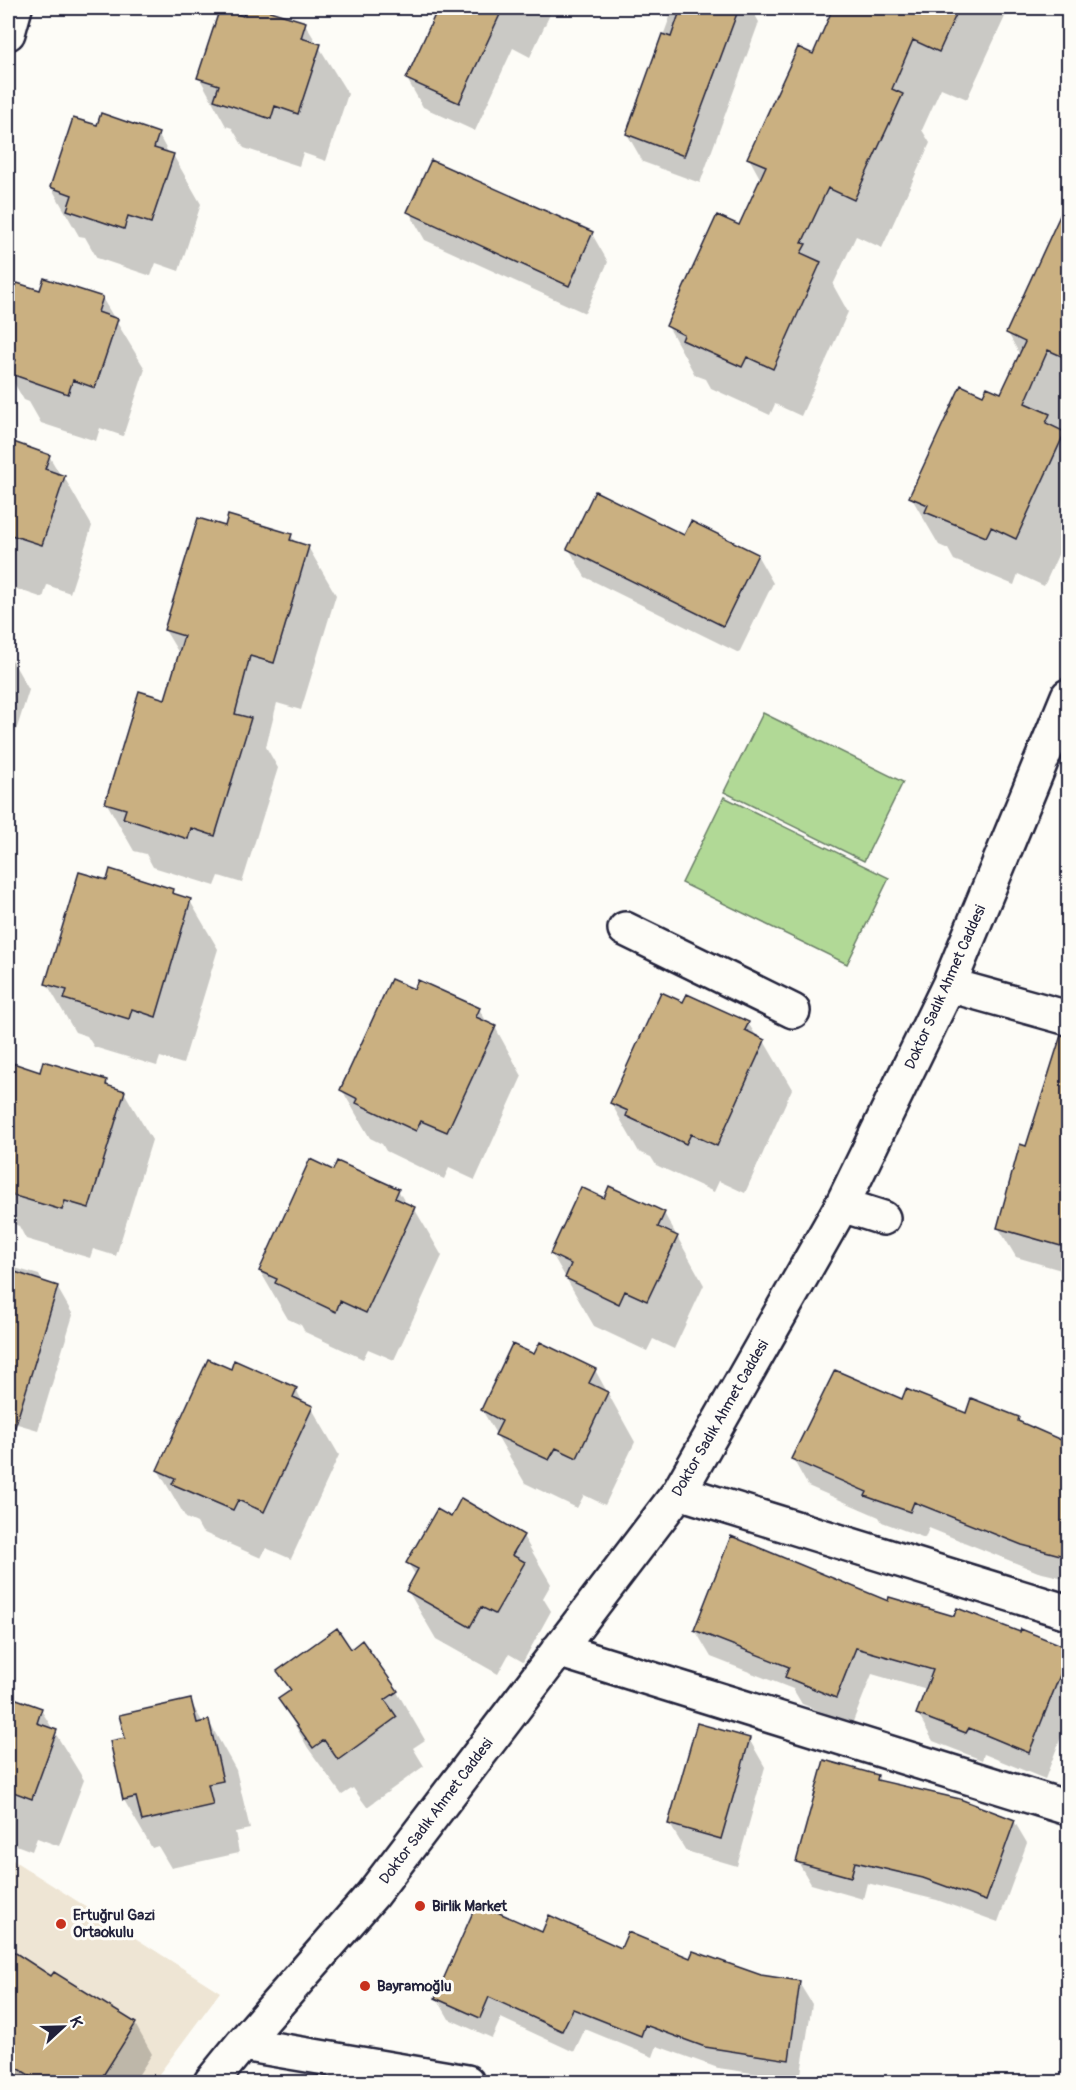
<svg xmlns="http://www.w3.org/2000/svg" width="1076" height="2090" font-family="Pangolin,sans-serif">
	<rect width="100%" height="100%" fill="#fdfcf7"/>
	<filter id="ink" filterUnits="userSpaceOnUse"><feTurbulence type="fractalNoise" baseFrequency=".0167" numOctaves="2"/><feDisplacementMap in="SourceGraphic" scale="12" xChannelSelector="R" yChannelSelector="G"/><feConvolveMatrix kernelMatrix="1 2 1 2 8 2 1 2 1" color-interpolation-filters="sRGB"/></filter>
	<g filter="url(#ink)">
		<path fill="#eee5d4" d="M8,1857l212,135 -67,90h-145z"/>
		<path fill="#b1d996" stroke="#6a7e68" stroke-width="1.5" d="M763,713l140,69 -39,79 -140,-69z
			M724,797l165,81 -42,86 -165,-81z"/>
		<path fill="#0003" d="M248,8h8l49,16 43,70 -22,67 -23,-8 -4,13 -55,-18 -12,-20 -6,-2 -27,-49 45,-59z
			M440,8h113l-23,49 -17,-9 -38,83 -52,-24 -16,-28z
			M650,8h101l8,14 -59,161 -57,-21 -16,-28 43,-117z
			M836,8h173l-42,91 -26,-11 -19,42 8,13 -48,105 -26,-12 -23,49 15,27 -47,104 -26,-12 -5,11 -59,-27 -5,-9 -11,-4 -27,-49 72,-99 21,-47 -12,-22 65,-102z
			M98,127l60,7 11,20 4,1 28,49 -22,67 -23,-8 -5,13 -54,-18 -12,-21 -6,-1 -28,-49z
			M409,212l183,22 16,28 -23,51 -160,-73z
			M1058,224l10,4v186l-7,18 3,1 4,8v92l-24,53 -26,-12 -4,11 -60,-25 -6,-11 -9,-4 -28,-48 73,-100 17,-2 19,-40 -12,-22z
			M18,284l23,8 61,6 43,71 -22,67 -23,-8 -4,13 -55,-18 -12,-21 -5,-2 -16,-27v-57z
			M8,442l41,14 12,20 3,1 28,49 -22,67 -23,-8 -4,13 -35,-12z
			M226,528l65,7 4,8 13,4 28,48 -35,115 -24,-7 -11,44 12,21 -36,115 -23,-7 -4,10 -62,-19 -7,-13 -12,-3 -28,-49 60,-101 14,-46 -15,-25z
			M684,537l73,18 16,28 -34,70 -154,-76 -16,-28z
			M8,653l21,37 -21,66z
			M108,882l64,9 3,5 15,5 28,48 -35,115 -23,-7 -3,9 -63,-19 -7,-11 -12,-4 -28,-48z
			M684,1004l64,19 9,14 7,4 28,48 -47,104 -26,-12 -5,11 -58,-27 -5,-8 -12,-5 -28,-49z
			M479,1009l9,15 7,3 27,49 -47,104 -26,-12 -5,11 -58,-28 -4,-7 -12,-6 -28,-48z
			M1059,1046l9,3v223l-52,-15 -18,-30 29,-79z
			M14,1065l27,8 65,8 4,7 14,4 28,48 -36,116 -23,-7 -3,9 -64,-19 -7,-13 -11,-4v-136z
			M334,1172l64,18 8,14 8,4 28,48 -48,104 -26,-11 -5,10 -58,-27 -4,-7 -13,-6 -28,-48z
			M604,1200l60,13 40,72 -30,64 -21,-10 -6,12 -53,-25 -42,-72z
			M8,1266l31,9 4,8 14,4 16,28 -35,115 -24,-7 -3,9 -3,-1z
			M535,1356l60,14 40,72 -30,63 -21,-10 -7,13 -52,-25 -43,-73z
			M296,1389l7,14 8,4 28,48 -48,104 -25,-11 -5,10 -59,-26 -5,-9 -11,-5 -28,-48z
			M903,1401l64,13 51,4 4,7 43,18 3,6v130l-30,-7 -109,-44 -4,10 -43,-16 -3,-5 -71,-31 -15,-27z
			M451,1519l72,17 28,48 -8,14 8,13 -28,51 -14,-8 -11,20 -62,-35 -28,-48 8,-15 -8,-13z
			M889,1603l131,31 2,-3 46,19v69l-23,60 -61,-25 -2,6 -49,-19 -15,-27 9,-24 -55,-16 -20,50 -50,-20 -9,-15 -82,-32 -16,-27z
			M351,1651l46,41 28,48 -12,8 11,18 -57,41 -14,-19 -11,7 -34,-47 -28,-49 11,-7 -12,-21z
			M8,1697l33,13 43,70 -25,66 -22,-8 -5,13 -24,-9z
			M190,1701l13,22 6,-1 27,48 14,59 -15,3 4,21 -68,15 -13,-22 -6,2 -28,-48 2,-61z
			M749,1739l16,28 -28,99 -51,-15 -17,-28z
			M877,1776l4,7 133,38 13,22 -29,79 -61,-22 -70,-17 -4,16 -52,-15 -13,-22z
			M542,1934l80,16 69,9 70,18 38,6 13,21 -12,76 -82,-12 -61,-22 -4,11 -68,-28 -11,23 -73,-34 -9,20 -43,-19 -12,-21z
			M8,1950l44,28 83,46 17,30 -18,28h-126z"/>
		<path fill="#cab081" stroke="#22223b" stroke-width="1.5" d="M220,8l23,8 3,-8h14l46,14 -5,16 20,6 -23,70 -23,-8 -4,13 -57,-19 5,-15 -22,-7z
			M438,8h65l-44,95 -53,-24z
			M681,8h58l-55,148 -58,-22 36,-100 9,3z
			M833,8h126l-20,44 -26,-12 -21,49 11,5 -49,106 -26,-12 -26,55 4,1 -5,9 20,9 -48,107 -26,-12 -5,10 -60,-27 2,-5 -18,-9 51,-111 22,10 27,-59 -19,-8 51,-111 15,7z
			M101,113l58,20 -5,15 20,6 -23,69 -23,-7 -4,13 -57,-19 5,-15 -22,-8 23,-69 24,7z
			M431,160l162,72 -24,54 -162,-74z
			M1068,198v161l-20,-9 -23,53 25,11 -4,9 19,9 -49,107 -25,-12 -5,10 -61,-25 3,-7 -19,-8 52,-112 22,10 4,-8 14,6 24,-51 -19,-9z
			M44,278l59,19 -5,15 20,7 -23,69 -22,-8 -5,14 -57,-20 5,-14 -8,-3v-46l9,-28 23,7z
			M8,440l42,15 -5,14 20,7 -23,69 -34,-11z
			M595,491l89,44 7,-14 67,33 -35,72 -156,-77z
			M228,515l64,19 -2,6 19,6 -35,117 -24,-7 -15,58 16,4 -36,118 -24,-8 -3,11 -65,-21 3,-9 -21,-6 34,-112 26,8 19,-63 -20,-6 34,-112 27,8z
			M110,869l63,20 -1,4 19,6 -35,118 -24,-8 -3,10 -65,-20 3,-9 -22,-6 34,-112 28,8z
			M391,979l23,10 4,-9 62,28 -4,9 20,9 -49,106 -26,-11 -5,10 -60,-28 2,-4 -18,-9z
			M661,992l22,10 4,-8 62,28 -4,8 20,10 -48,106 -26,-12 -5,10 -60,-28 2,-5 -18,-8z
			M1061,1035l7,1v212l-71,-20 23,-84 6,2z
			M43,1061l64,19 -1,5 19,6 -36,117 -24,-7 -3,9 -54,-16v-112l5,-19 27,9z
			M310,1159l23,11 4,-9 62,28 -4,9 20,9 -49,106 -26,-12 -4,11 -61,-29 2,-4 -18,-8z
			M609,1186l56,26 -7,15 20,9 -31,65 -22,-10 -6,13 -54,-26 6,-14 -21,-10 31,-67 23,11z
			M15,1272l43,14 -43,141 -7,-1v-153l6,2z
			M540,1342l56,27 -7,14 19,9 -31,66 -21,-10 -7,12 -54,-25 7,-14 -21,-11 31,-66 22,10z
			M208,1359l23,10 3,-9 63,28 -4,9 20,9 -49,106 -26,-12 -5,10 -61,-26 3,-6 -18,-8z
			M835,1370l67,29 4,-10 60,24 5,-15 48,19 -1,4 50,22v114l-46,-12 -108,-43 -4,10 -45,-16 2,-4 -76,-33z
			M461,1498l63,37 -12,20 13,7 -30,52 -14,-7 -11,20 -64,-36 12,-22 -12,-6 31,-54 14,8z
			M731,1536l157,65 1,-4 65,19 3,-8 63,24 1,-3 47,19v7l-39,98 -60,-25 -3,5 -50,-19 17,-44 -77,-22 -20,50 -51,-21 4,-10 -95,-37z
			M337,1628l14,21 11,-9 36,51 -13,9 12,17 -59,43 -14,-20 -11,8 -35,-49 13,-9 -14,-19z
			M8,1696l34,12 -5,15 20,7 -25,69 -24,-9z
			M191,1699l6,24 12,-3 14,61 -15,3 5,21 -71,16 -6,-24 -13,3 -13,-59 15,-3 -6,-23z
			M697,1723l53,15 -29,101 -53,-15z
			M824,1760l54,15 -1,5 83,19 55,21 -29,81 -63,-23 -68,-16 -4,15 -55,-15z
			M477,1903l65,29 7,-17 72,33 7,-16 62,26 3,-7 68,24 39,6 -11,79 -84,-13 -60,-22 -4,11 -68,-27 -11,22 -73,-34 -9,21 -45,-20z
			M8,1948l43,28 3,-4 82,51 -37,59h-59l-32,-20z"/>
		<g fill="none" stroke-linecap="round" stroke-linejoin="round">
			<g stroke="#22223b" stroke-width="38">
				<path id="minor" d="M8,33l7,-25
					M625,929l168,82
					M949,985l119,33
					M842,1205l41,13
					M679,1492l389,120
					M558,1650l510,158
					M242,2044l225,38
					M211,2082l31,-38 130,-149 307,-403 163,-287 107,-220 119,-289"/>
			</g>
			<use href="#minor" stroke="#fdfcf7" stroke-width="33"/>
		</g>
	</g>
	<g fill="#c8321e" stroke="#fdfcf7" stroke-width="2">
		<circle cx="420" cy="1906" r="6"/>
		<circle cx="61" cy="1924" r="6"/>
		<circle cx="365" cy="1986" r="6"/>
	</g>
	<g text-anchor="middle" stroke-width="6" stroke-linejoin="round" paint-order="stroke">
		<g font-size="15" fill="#22223b" stroke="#fdfcf7">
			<text transform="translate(945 987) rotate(-66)" y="5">Doktor Sadık Ahmet Caddesi</text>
			<text transform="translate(720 1418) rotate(-60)" y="5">Doktor Sadık Ahmet Caddesi</text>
			<text transform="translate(436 1811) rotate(-53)" y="5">Doktor Sadık Ahmet Caddesi</text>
		</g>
		<g font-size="15" font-weight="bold" fill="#22223b" stroke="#fdfcf7" text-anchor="start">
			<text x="432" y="1911">Birlik Market</text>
			<text x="73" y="1920">Ertuğrul Gazi<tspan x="73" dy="17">Ortaokulu</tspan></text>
			<text x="377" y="1991">Bayramoğlu</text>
		</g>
	</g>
	<rect width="1076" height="2090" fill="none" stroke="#fdfcf7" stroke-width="30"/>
	<rect x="15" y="15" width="1046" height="2060" fill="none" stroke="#22223b" stroke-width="2" filter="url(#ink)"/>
	<g transform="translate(63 2027) rotate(68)" stroke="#fdfcf7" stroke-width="4.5" paint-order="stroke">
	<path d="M0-4.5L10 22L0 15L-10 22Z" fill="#22223b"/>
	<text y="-9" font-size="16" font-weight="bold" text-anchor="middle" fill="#22223b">K</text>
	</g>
</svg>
